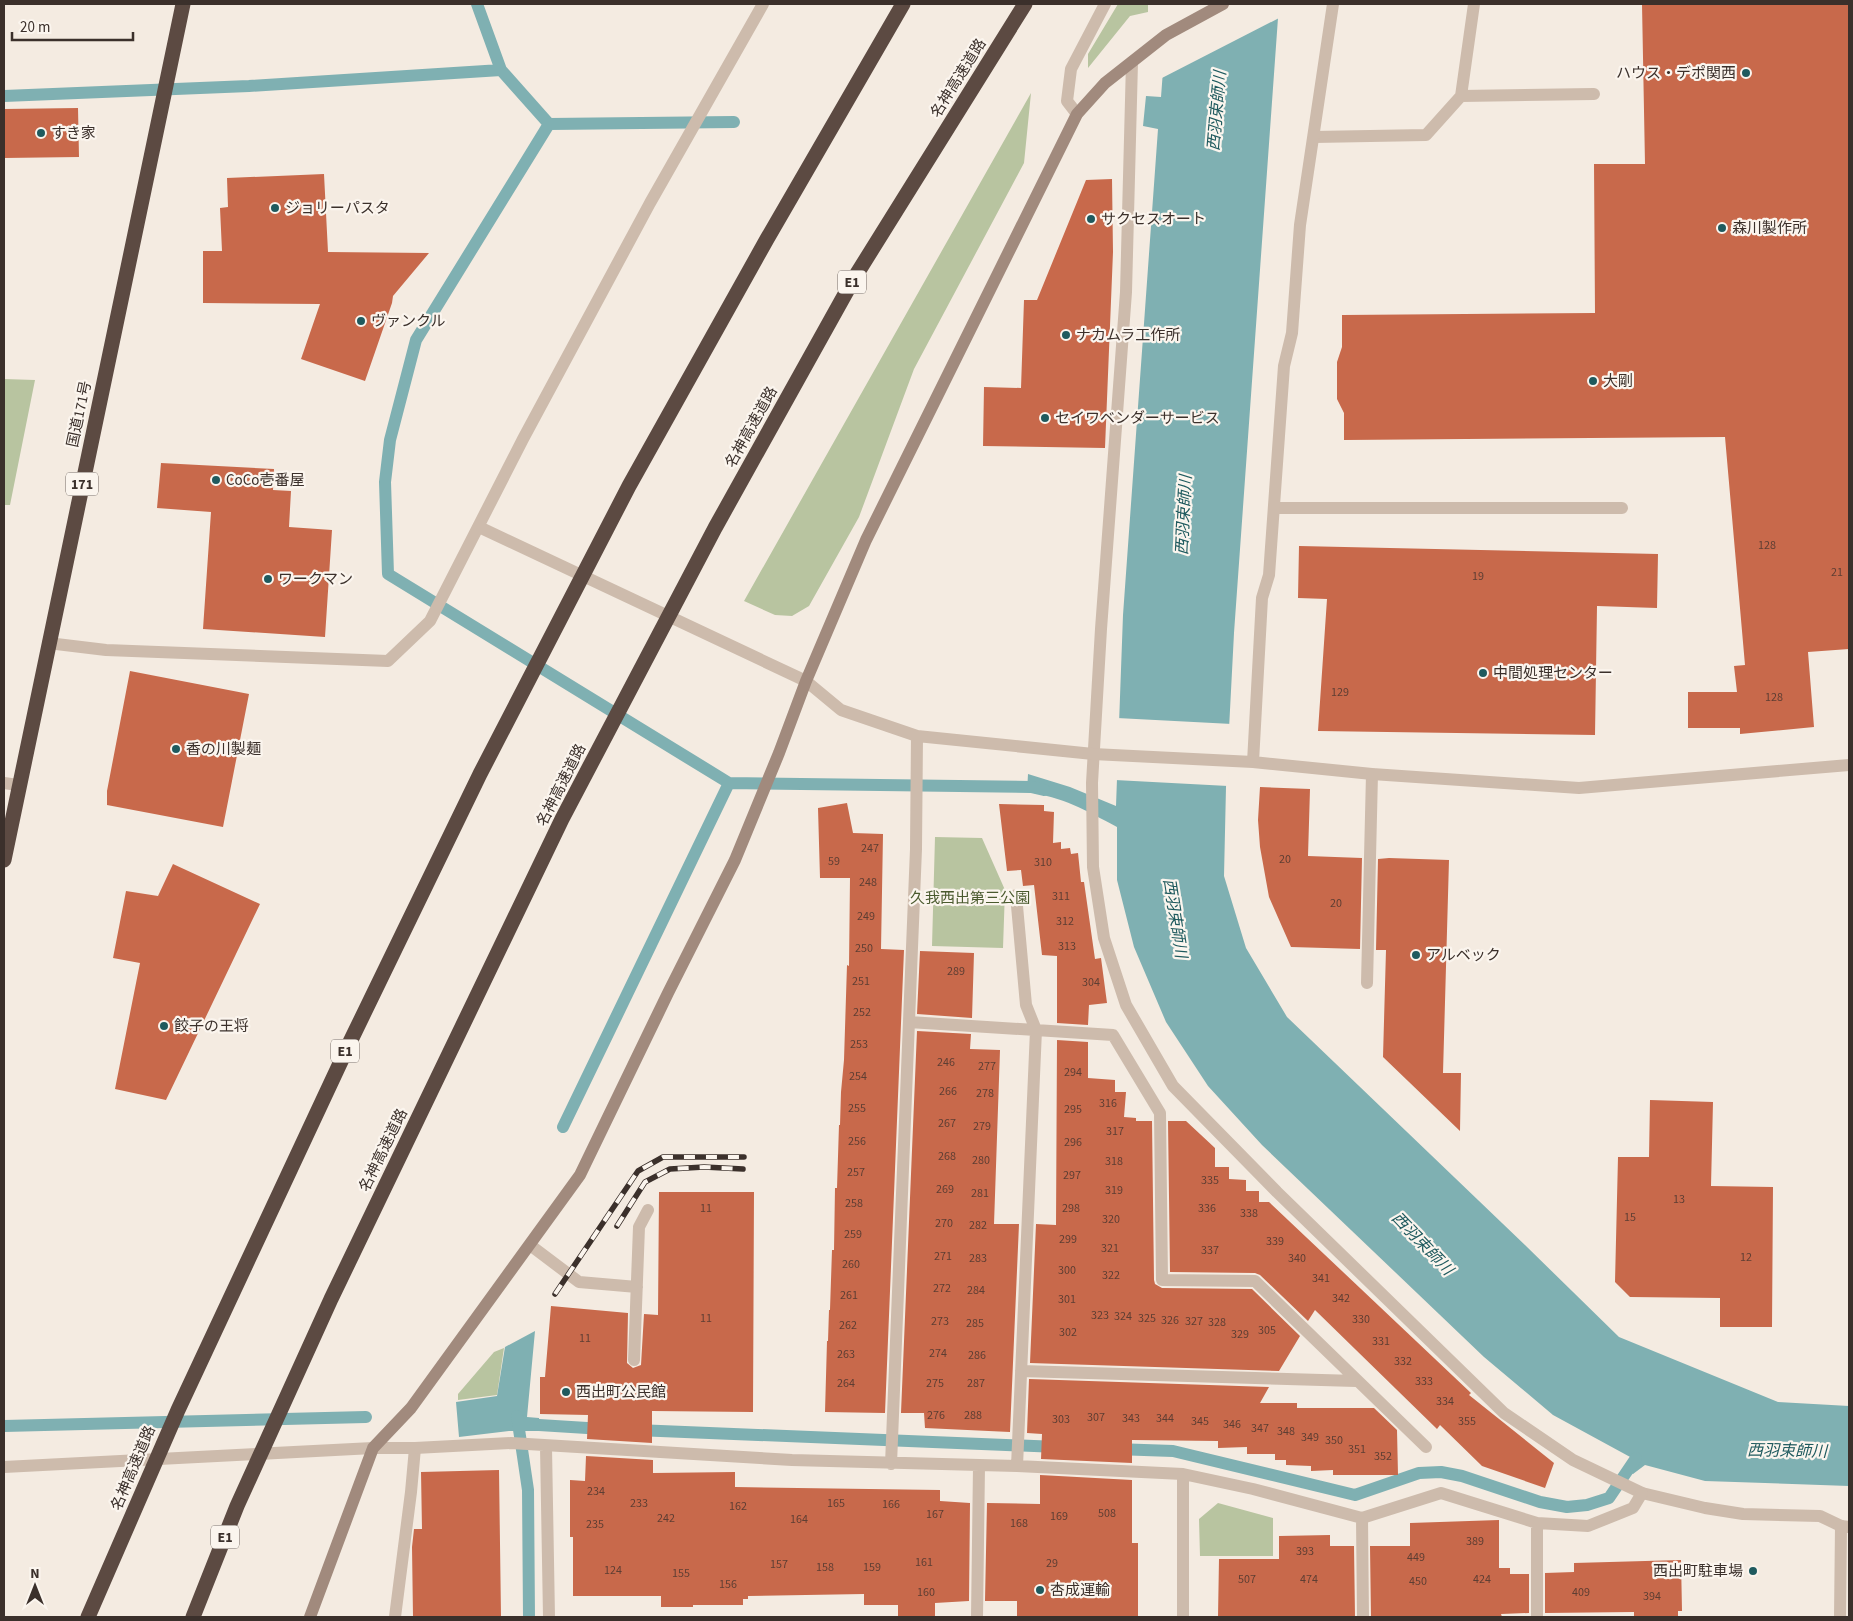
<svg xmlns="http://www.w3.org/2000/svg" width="1853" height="1621" font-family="'Source Sans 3','Noto Sans JP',sans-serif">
	<rect width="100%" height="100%" fill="#f4ebe1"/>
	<path fill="#b8c4a0" d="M1118,4h30v8l-18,4 -42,52v-14z
		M1031,93l-7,70 -110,206 -55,148 -50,89 -17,10 -17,-1 -31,-14z
		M4,379l31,1 -25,125h-6z
		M935,837l47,1 23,52 -2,58 -71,-2z
		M504,1348l-7,47 -39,5v-6l36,-42z
		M1218,1503l55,15v38h-73l-1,-37z"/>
	<path fill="#7fb0b2" d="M1168,4h111l-45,629 -8,154 -2,89 22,72 41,69 239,229 93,91 159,65 71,4v80l-144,-5 -60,-16 -12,9 -8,-4 7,-12 -79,-43 -69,-58 -222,-212 -54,-59 -42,-64 -32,-75 -17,-67v-53c-32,-17 -54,-30 -90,-35l1,-18 42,13 46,19 7,-191 35,-486 -15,-3 3,-30 15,1z
		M535,1331l-8,86 12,1 1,13h-31l-50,6 -3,-35 41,-6 8,-49z"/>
	<path fill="#f4ebe1" d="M1166,4h116l-1,13 -121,62z
		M1117,718l115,6 -4,62 -113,-6z"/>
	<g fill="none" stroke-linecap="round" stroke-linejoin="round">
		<path stroke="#7fb0b2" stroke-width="12" d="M477,4l24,66 48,54 185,-2
			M4,96l245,-10 252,-16
			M549,124l-133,216 -26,100 -5,42 3,92 341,209
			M563,1127l166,-344 302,4 13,3
			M517,1416l11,74 1,127
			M523,1424l80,5
			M4,1426l362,-9
			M636,1430l422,17
			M1115,1449l58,2 182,44 64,-22 22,-1 21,4 78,26 27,5 20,-2 22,-7 27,-40"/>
	</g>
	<path fill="#c8694b" d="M1642,4h207v645l-41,3 6,75 -74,7v-6h-52v-36h49l-3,-26 11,-1 -20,-228 -381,3v-27l-7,-14v-37l5,-15v-32l253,-2 -1,-149h51z
		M78,108l1,49 -75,1v-49z
		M324,174l4,78 101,1 -36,43 -1,7 -27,78 -64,-22 19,-55 -117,-1v-52h19l-2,-43 8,-1 -1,-29z
		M1112,179l1,73 -8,196 -122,-2 1,-59 37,1 3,-88h13l49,-120z
		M161,463l113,6 -1,21 18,1 -2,36 43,3 -7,107 -122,-8 8,-117 -54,-4z
		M1299,546l359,8 -1,54 -60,-2 -2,129 -277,-4 9,-132 -29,-1z
		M130,671l119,23 -26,133 -116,-22v-14z
		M1260,787l50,2 -2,67 54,2 -2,91 -69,-2 -22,-50 -9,-50 -2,-27z
		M847,803l6,30 30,1 -2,115 23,1 -19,463 -60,-1 2,-71h1l1,-31h1l2,-60h2l1,-62h2l2,-63h1l1,-33 3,-32 3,-95 2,1 1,-88h-30l-2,-70z
		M999,804l45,1v6l10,1 -1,31 8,-1v7l9,-1 1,6 7,-1 3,29h3l11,77 6,-1 6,45 -18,2 -1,20 -31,-2v-67l-15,-1 -8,-70 -11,1 -2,-16 -14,1z
		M1389,858l60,2 -6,213h18l-1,58 -77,-74 3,-107h-10l2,-91z
		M173,864l87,40 -94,196 -51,-11 25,-126 -27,-5 13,-67 32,5z
		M920,951l54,2 -2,65 -55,-4z
		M917,1031l54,3 -1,15 30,1 -6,174h25l-9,208 -85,-4 -1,-15h-23z
		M1057,1040l31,2v36l27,2v12h11l-2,25 12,1v3h16l2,159 1,4 7,4 90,1 48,47 -21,35 -249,-8 6,-139 20,1z
		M1650,1100l63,2 -2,84 62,1 -1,140h-52v-29l-90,-1 -15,-15 3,-125h31z
		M1168,1121h18l29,27v19h14v12l17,1v11h13v11h10l202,191 -2,2 85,68 -9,25 -63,-22 -42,-41 -3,4 -122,-119 -7,11 -48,-46 -5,-2 -85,-1z
		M659,1192h95l-1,220 -101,-1v32l-65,-4 1,-24 -48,-1v-37h5l6,-71 77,7 -1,50 6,5 8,-3 3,-51 14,1z
		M1029,1379l240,8 -9,16h37v5h77l23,22 1,45h-65v-5l-22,1v-5l-25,-1v-5h-11v-6h-28v-7l-29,1v-7l-86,-1v23l-91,-4 1,-25 -15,-1z
		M586,1456l67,4v13l82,-1v15l205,3v11l30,2 -1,98 -34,2v14h-37v-12h-34v-11l-116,2v3h-5v6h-50v2h-32v-11h-88v-59h-3v-57l15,1z
		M499,1470l2,147h-88l-1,-70 2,-18h8l-1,-57z
		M1040,1475l92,5v63h6v74h-121v-16h-32l2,-98 53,1z
		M1499,1520v48h11v6h19v39l-28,1 1,3h-131l-1,-71h40v-23z
		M1330,1535v11h24l1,71h-137l1,-58h60v-23z
		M1681,1560l1,51h-4v6h-44v-5l-89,1v-40l29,-1v-9z"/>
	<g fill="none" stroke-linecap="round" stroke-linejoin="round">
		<path stroke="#cdbbac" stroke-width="12" d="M1132,62l-6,230 -25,337 -9,154 1,84 11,71 22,67 47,81 104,106 227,221 69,47 69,33 63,15 38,6 77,2 21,10
			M1461,96l13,-92
			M1314,137l112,-2 35,-39 133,-2
			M1274,508h348
			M1367,983l5,-209
			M530,1245l49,37 58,5
			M634,1360l5,-133 9,-17
			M395,1617l16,-125 4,-44"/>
		<path stroke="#cdbbac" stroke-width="12" d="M1077,114l-10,-13 4,-32 34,-65
			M479,527l327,154 35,29 76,26 176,18 160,8 119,12 207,14 270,-23
			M48,643l58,7 282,11 42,-40 93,-182 127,-236 113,-199
			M1253,762l9,-164 7,-23 15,-209 8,-33 8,-108 33,-221
			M4,783l14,2
			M1016,895l10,110 10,25 -19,436
			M909,1022l204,13 47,78 2,167 93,1 171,166
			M1021,1371l335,10
			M546,1447l3,170
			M891,1464l25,-615 1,-113
			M4,1467l369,-19h42l96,-5 281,17 225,6 166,8 70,15 109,29 79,-25 96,30 51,3 45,-18 9,-15
			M1362,1518l1,99
			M1537,1523v94
			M977,1617l2,-151
			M1183,1617v-143
			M1840,1617l1,-91 8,1"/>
		<path stroke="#a18a7d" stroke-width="12" d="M310,1617l63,-169 38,-40 169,-233 88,-182 67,-133 44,-107 27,-72 60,-141 211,-426 28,-31 61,-48 57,-31"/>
		<path stroke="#5c4a42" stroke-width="15" d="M4,860l179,-856
			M88,1617l90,-207 172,-368 130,-268 149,-288 138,-247 136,-235
			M193,1617l44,-111 94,-207 231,-480 153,-291 138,-248 172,-276"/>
		<g stroke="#3b302b" stroke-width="5.5">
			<path id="rail" d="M617,1226l28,-44 25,-13 34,-2 39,2
				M555,1294l83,-123 25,-14h81"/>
		</g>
		<use href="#rail" stroke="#fbf5ee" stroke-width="4" stroke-dasharray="11" stroke-linecap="butt"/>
	</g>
	<g fill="#1f5a5e" stroke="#fbf5ee" stroke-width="2">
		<circle cx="1746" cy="73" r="5"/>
		<circle cx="41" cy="133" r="5"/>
		<circle cx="275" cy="208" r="5"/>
		<circle cx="1091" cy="219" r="5"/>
		<circle cx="1722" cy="228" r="5"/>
		<circle cx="361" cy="321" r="5"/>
		<circle cx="1066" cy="335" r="5"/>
		<circle cx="1593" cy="381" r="5"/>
		<circle cx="1045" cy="418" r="5"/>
		<circle cx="216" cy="480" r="5"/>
		<circle cx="268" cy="579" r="5"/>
		<circle cx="1483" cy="673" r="5"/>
		<circle cx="176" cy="749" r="5"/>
		<circle cx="1416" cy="955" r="5"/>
		<circle cx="164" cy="1026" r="5"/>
		<circle cx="566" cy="1392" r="5"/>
		<circle cx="1753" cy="1571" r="5"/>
		<circle cx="1040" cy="1590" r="5"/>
	</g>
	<g text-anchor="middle" stroke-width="4.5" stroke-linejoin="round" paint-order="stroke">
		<g font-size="12" fill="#5e3e33">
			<text x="1767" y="549">128</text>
			<text x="1837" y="576">21</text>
			<text x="1478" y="580">19</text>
			<text x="1340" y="696">129</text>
			<text x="1774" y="701">128</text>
			<text x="870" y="852">247</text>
			<text x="1285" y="863">20</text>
			<text x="834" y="865">59</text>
			<text x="1043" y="866">310</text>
			<text x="868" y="886">248</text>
			<text x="1061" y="900">311</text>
			<text x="1336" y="907">20</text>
			<text x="866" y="920">249</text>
			<text x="1065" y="925">312</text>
			<text x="1067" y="950">313</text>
			<text x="864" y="952">250</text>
			<text x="956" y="975">289</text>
			<text x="861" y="985">251</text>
			<text x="1091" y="986">304</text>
			<text x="862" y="1016">252</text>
			<text x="859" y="1048">253</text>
			<text x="946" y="1066">246</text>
			<text x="987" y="1070">277</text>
			<text x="1073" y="1076">294</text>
			<text x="858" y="1080">254</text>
			<text x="948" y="1095">266</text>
			<text x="985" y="1097">278</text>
			<text x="1108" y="1107">316</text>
			<text x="857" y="1112">255</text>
			<text x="1073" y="1113">295</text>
			<text x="947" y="1127">267</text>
			<text x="982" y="1130">279</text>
			<text x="1115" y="1135">317</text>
			<text x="857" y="1145">256</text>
			<text x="1073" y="1146">296</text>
			<text x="947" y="1160">268</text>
			<text x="981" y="1164">280</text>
			<text x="1114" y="1165">318</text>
			<text x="856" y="1176">257</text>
			<text x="1072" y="1179">297</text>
			<text x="1210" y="1184">335</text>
			<text x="945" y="1193">269</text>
			<text x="1114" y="1194">319</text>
			<text x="980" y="1197">281</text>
			<text x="1679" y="1203">13</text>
			<text x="854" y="1207">258</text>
			<text x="706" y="1212">11</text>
			<text x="1071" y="1212">298</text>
			<text x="1207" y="1212">336</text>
			<text x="1249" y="1217">338</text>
			<text x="1630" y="1221">15</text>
			<text x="1111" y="1223">320</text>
			<text x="944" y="1227">270</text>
			<text x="978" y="1229">282</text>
			<text x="853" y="1238">259</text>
			<text x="1068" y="1243">299</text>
			<text x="1275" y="1245">339</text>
			<text x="1110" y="1252">321</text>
			<text x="1210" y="1254">337</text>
			<text x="943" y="1260">271</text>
			<text x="1746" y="1261">12</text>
			<text x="978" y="1262">283</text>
			<text x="1297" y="1262">340</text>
			<text x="851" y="1268">260</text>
			<text x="1067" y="1274">300</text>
			<text x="1111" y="1279">322</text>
			<text x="1321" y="1282">341</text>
			<text x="942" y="1292">272</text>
			<text x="976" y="1294">284</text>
			<text x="849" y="1299">261</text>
			<text x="1341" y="1302">342</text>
			<text x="1067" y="1303">301</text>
			<text x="1100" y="1319">323</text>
			<text x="1123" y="1320">324</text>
			<text x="706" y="1322">11</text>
			<text x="1147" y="1322">325</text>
			<text x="1361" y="1323">330</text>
			<text x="1170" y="1324">326</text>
			<text x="940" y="1325">273</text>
			<text x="1194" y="1325">327</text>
			<text x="1217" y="1326">328</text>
			<text x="975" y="1327">285</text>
			<text x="848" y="1329">262</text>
			<text x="1267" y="1334">305</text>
			<text x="1068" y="1336">302</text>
			<text x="1240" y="1338">329</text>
			<text x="585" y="1342">11</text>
			<text x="1381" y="1345">331</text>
			<text x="938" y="1357">274</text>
			<text x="846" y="1358">263</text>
			<text x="977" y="1359">286</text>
			<text x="1403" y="1365">332</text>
			<text x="1424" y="1385">333</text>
			<text x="846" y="1387">264</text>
			<text x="935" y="1387">275</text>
			<text x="976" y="1387">287</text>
			<text x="1445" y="1405">334</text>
			<text x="936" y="1419">276</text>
			<text x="973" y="1419">288</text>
			<text x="1096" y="1421">307</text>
			<text x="1131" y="1422">343</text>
			<text x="1165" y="1422">344</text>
			<text x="1061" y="1423">303</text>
			<text x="1200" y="1425">345</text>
			<text x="1467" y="1425">355</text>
			<text x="1232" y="1428">346</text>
			<text x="1260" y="1432">347</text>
			<text x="1286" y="1435">348</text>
			<text x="1310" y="1441">349</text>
			<text x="1334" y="1444">350</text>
			<text x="1357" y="1453">351</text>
			<text x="1383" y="1460">352</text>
			<text x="596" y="1495">234</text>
			<text x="639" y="1507">233</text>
			<text x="836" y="1507">165</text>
			<text x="891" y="1508">166</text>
			<text x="738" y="1510">162</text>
			<text x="1107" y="1517">508</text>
			<text x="935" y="1518">167</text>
			<text x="1059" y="1520">169</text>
			<text x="666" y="1522">242</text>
			<text x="799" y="1523">164</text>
			<text x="1019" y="1527">168</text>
			<text x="595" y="1528">235</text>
			<text x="1475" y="1545">389</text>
			<text x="1305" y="1555">393</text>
			<text x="1416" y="1561">449</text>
			<text x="924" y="1566">161</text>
			<text x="1052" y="1567">29</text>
			<text x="779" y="1568">157</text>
			<text x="825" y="1571">158</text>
			<text x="872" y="1571">159</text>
			<text x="613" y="1574">124</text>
			<text x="681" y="1577">155</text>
			<text x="1247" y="1583">507</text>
			<text x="1309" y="1583">474</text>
			<text x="1482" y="1583">424</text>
			<text x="1418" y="1585">450</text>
			<text x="728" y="1588">156</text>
			<text x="926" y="1596">160</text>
			<text x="1581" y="1596">409</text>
			<text x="1652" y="1600">394</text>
		</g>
		<g fill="#fbf5ee" stroke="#756b66" stroke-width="1">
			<rect x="838" y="270.5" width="28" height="23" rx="4"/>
			<rect x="66" y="472.5" width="32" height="23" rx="4"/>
			<rect x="331" y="1039.5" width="28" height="23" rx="4"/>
			<rect x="211" y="1525.5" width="28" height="23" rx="4"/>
		</g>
		<g font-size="14" font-weight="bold" fill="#3b302b">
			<text x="852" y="287">E1</text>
			<text x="82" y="489">171</text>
			<text x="345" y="1056">E1</text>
			<text x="225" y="1542">E1</text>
		</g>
		<g font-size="15" fill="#3b302b" stroke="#fbf5ee" text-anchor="start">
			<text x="1736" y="78" text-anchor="end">ハウス・デポ関西</text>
			<text x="51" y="138">すき家</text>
			<text x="285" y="213">ジョリーパスタ</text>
			<text x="1101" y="224">サクセスオート</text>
			<text x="1732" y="233">森川製作所</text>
			<text x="371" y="326">ヴァンクル</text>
			<text x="1076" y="340">ナカムラ工作所</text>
			<text x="1603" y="386">大剛</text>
			<text x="1055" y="423">セイワベンダーサービス</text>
			<text x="226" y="485">CoCo壱番屋</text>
			<text x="278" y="584">ワークマン</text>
			<text x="1493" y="678">中間処理センター</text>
			<text x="186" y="754">香の川製麺</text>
			<text x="1426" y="960">アルベック</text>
			<text x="174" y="1031">餃子の王将</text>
			<text x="576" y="1397">西出町公民館</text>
			<text x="1743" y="1576" text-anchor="end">西出町駐車場</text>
			<text x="1050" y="1595">杏成運輸</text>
		</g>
		<g font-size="15" fill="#3b302b" stroke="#fbf5ee">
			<text transform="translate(958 78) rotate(-58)" y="5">名神高速道路</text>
			<text transform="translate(79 414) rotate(-78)" y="5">国道171号</text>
			<text transform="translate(751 427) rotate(-61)" y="5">名神高速道路</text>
			<text transform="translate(561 785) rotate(-63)" y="5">名神高速道路</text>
			<text transform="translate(383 1150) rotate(-64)" y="5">名神高速道路</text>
			<text transform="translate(133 1468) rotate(-67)" y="5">名神高速道路</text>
		</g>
		<g font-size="15" fill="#4a5a2e" stroke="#fbf5ee">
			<text x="970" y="903">久我西出第三公園</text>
		</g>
		<g font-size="16" font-style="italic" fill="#1f5a5e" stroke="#fbf5ee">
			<text transform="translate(1216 111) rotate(-85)" y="6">西羽束師川</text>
			<text transform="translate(1183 515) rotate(-87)" y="6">西羽束師川</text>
			<text transform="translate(1176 918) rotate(81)" y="6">西羽束師川</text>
			<text transform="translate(1423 1243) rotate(46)" y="6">西羽束師川</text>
			<text transform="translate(1787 1450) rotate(1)" y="6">西羽束師川</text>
		</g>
	</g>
	<rect width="1853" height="1621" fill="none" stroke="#3b302b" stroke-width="10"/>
	<g transform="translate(35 1586)" stroke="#fbf5ee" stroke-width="4" paint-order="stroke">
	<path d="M0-4L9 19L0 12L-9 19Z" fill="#3b302b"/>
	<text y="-8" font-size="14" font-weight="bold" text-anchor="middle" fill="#3b302b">N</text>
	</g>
	<path d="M12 32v8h121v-8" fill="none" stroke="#3b302b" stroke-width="2.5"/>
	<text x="20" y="32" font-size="15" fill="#3b302b" stroke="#fbf5ee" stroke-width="4" paint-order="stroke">20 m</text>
</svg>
